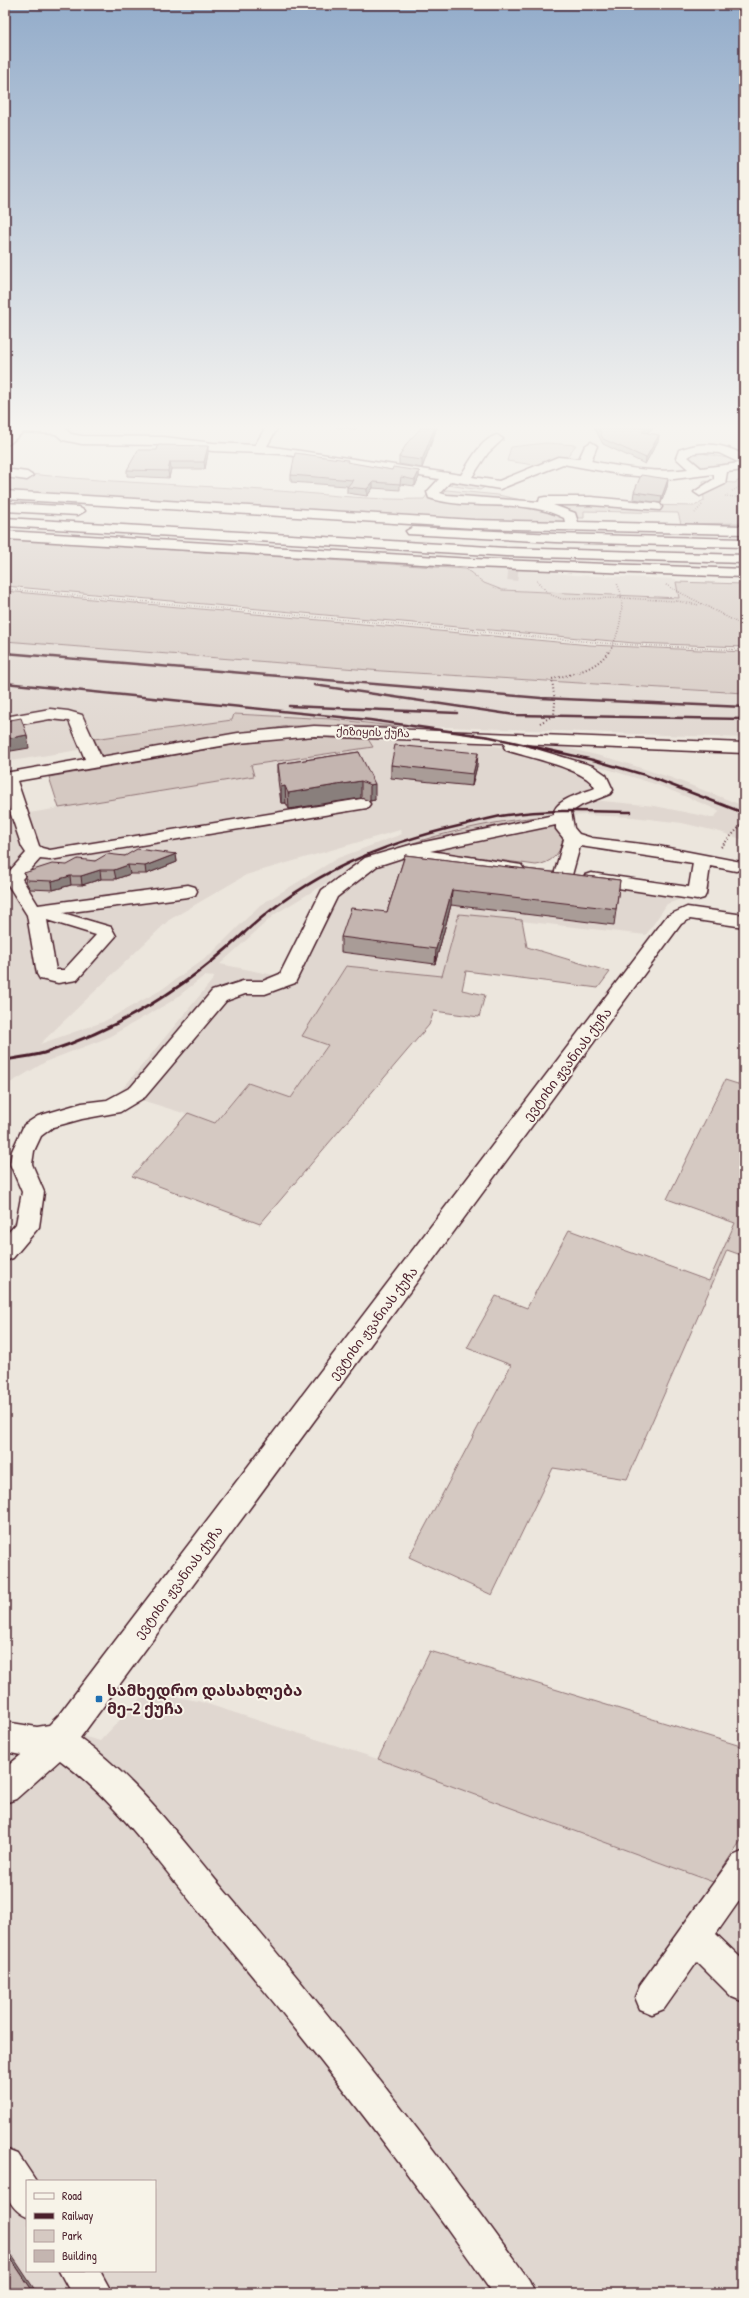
<svg xmlns="http://www.w3.org/2000/svg" width="749" height="2298" font-family="'Patrick Hand','Noto Sans Georgian',sans-serif">
	<rect width="100%" height="100%" fill="#ece6dd"/>
	<filter id="ink" filterUnits="userSpaceOnUse"><feTurbulence type="fractalNoise" baseFrequency=".025" numOctaves="2"/><feDisplacementMap in="SourceGraphic" scale="8" xChannelSelector="R" yChannelSelector="G"/><feConvolveMatrix kernelMatrix="1 2 1 2 8 2 1 2 1" color-interpolation-filters="sRGB"/></filter>
	<g filter="url(#ink)">
		<path fill="#e0d7d0" fill-rule="evenodd" d="M505,567l69,8 102,4 3,19 -177,-8 -18,-7 -18,-14z
			M5,641l377,30 362,22v45l-295,-11h-48l-69,-8 -97,-5 -3,6 -138,19 3,8 -92,15z
			M469,736l81,8 63,15 59,19 72,28v34l-24,-8 -38,-9 -49,-6 -48,-2 -77,5 -100,24 -42,15 -91,55 -55,50 74,15 42,-85 42,-29 14,-5h25l269,37 -19,7 -21,31 -187,-21 -17,62 -96,-10 -43,70 26,9 -38,53 -43,-15 -33,40 -96,-30 96,-116 -11,-1 -32,25 -65,37 -60,23 -42,25v-269l249,-41 -4,-11 123,-18 -5,-8 90,2 45,6 84,28 5,8 -2,6 -19,9 84,8 58,12 7,-7 -62,-26 -54,-17 -68,-18zM400,830l2,4 -64,24 -78,47 -47,47 -52,38 -58,32 -63,22 129,-124 77,-45z
			M147,1691l51,10 180,58 366,134v400h-739v-541l41,-26 54,15zM27,2181h128v90h-128z"/>
		<path fill="#d5c9c2" stroke="#907476" d="M546,443l30,2 -10,13 -12,2 -13,6 -34,-5 4,-14z
			M696,452l36,7 4,1 1,4 -26,5 -14,-1 -7,-8 1,-6z
			M5,471c86,11 172,13 258,19 54,3 107,11 161,9l3,-4 6,4c43,4 90,4 132,17l2,9 -114,-5 -448,-27z
			M744,477v46l-63,1 -3,-11 -94,-2v7h-7l-16,-8 -115,-12 -7,-6 8,-2 51,5 38,8 158,3 10,-5 -1,-20 32,2z
			M454,482l30,4 1,1 -5,3 -32,-5z
			M5,539l461,30 18,14 18,7 177,8 -3,-16 68,2v63l-110,-4 -629,-57z
			M5,591l585,54 154,7v41l-362,-22 -377,-30z
			M234,714l98,5 69,8 -113,-1 -185,31 -9,-18 138,-19z
			M301,737l67,2 5,8 -122,18 3,11 -195,32 -10,-31 190,-33z
			M549,816l-120,26 -63,17c59,-22 120,-38 183,-43z
			M553,825l8,9 2,7c-4,14 -12,22 -27,24l-113,-15z
			M459,914l63,6 5,27 83,25 -12,16 -132,-17 -4,19 23,5 -6,22 -45,-6 -5,14 -169,199 -128,-48 56,-63 27,10 33,-40 43,15 37,-53 -26,-9 44,-70 96,10z
			M725,1080l19,6v170l-17,-6 -100,229 -74,-11 -61,127 -83,-38 102,-192 -44,-17 29,-52 31,12 42,-78 140,51 26,-58 -68,-24z
			M430,1651l314,96v89l-31,46 -335,-123z"/>
		<g fill="none" stroke-linecap="round" stroke-linejoin="round">
			<path stroke="#ccbeb9" stroke-width="14" stroke-dasharray="14 6" stroke-linecap="butt" d="M508,573l10,1"/>
			<g stroke="#4a1f2b" stroke-width="3">
				<path id="minor" d="M13,427h55l-2,3 5,4 11,2 82,1 49,6 42,2 11,-18h12l-11,19 194,29c9,-13 19,-35 36,-40l6,4 -15,14 -16,24 27,4 59,-24 21,2 6,-13 6,-4 6,4 -6,15c31,6 65,13 97,8l-12,-11 3,-8c21,-9 44,-7 65,5v15l-17,2 -2,12 -25,12 -6,-4 20,-13v-5l-40,5 -50,-4 -61,-11 -63,25 -49,-8 -11,12 7,2 92,7 1,-4 5,-1h46l64,6 5,1 2,3 -2,3 -69,-5h-38l22,8 3,9 166,4v8l-270,-6 -469,-29v-8l469,29 91,2 -1,-4c-41,-21 -92,-6 -135,-20l-2,-6 12,-13 -158,-25 -68,-3 -49,-6 -82,-1 -19,-4 -7,-6 -33,-2 -14,12 -4,1v-10zM706,452l13,1 21,10 -39,5 -13,-11 6,-4z
					M5,469l22,3 6,4 -6,4 -22,-3z
					M5,531l467,28 272,10v8l-272,-10 -467,-28z
					M50,709l18,2 14,4 19,42 137,-24 76,-7 430,17v10l-225,-9 74,22 13,9 7,15 -3,4 -28,11 -11,7 3,16 5,6 13,4 66,8 78,15 6,1 2,6 -8,3 -26,-5 -4,28 -2,4 -7,2 -112,-17 -3,-4 3,-4 6,-2 98,14 4,-24 -113,-17 -8,29 -3,4 -6,2 -6,-2 -3,-4 10,-36 -8,-10v-4l-126,26 91,14 3,4 -3,4 -6,1 -110,-17 -28,9 -40,31 -42,86 -30,11h-20l-19,7 -81,96 -25,15 -38,7 -29,8 -12,9 -7,15 -2,13 12,28 -5,35 -26,31 -8,3v-25l11,-12 6,-32 -12,-28 2,-13 12,-26 14,-9 44,-13 25,-3 24,-13 81,-96 31,-10h20l17,-7 42,-84 43,-32 45,-13 144,-30c-2,-15 30,-22 41,-27 -7,-19 -69,-31 -89,-38l-2,-3 2,-4 -192,-7 -76,7 -221,38 22,65 3,2 8,2 311,-51 6,1 3,4 -3,4 -6,1 -311,51 -10,-1 -18,20 16,26 150,-20 7,2 2,4 -2,4 -7,2 -125,16 48,14 5,9 -39,44 -19,3 -18,-4 -3,-5 -10,-59 -22,-35 2,-6 19,-21 -4,-6 -17,-50v-24l80,-14 -16,-38 -19,-2 -45,8v-10zM47,920l49,15 -32,35h-8z
					M687,907l57,8v12l-54,-8 -9,5 -601,814c59,42 103,104 150,159 105,124 205,251 299,383l6,13h-42c-90,-130 -187,-254 -289,-375 -45,-55 -87,-116 -144,-158l-44,39 -11,4v-35l16,-13 -16,-3v-30l32,5 12,-2 9,-9 609,-800z
					M744,1851v43l-28,40 28,27v41l-12,-5 -35,-35 -33,47 -12,5 -12,-5 -5,-12 5,-12 93,-129z
					M5,2149l13,5 18,27h-9v36c-27,-13 -22,-39 -22,-68z
					M59,2271h41l12,22h-41z"/>
			</g>
			<g stroke="#4a1f2b" stroke-width="3">
				<path id="highway" d="M5,503l73,4 7,4 -7,4 -73,-4z
					M5,518l501,30 238,7v8l-238,-7 -501,-30z
					M413,527l142,7 189,5v8l-189,-5 -147,-8 -2,-3z"/>
			</g>
			<path stroke="#4a1f2b" stroke-width="1.5" stroke-dasharray="0.5 2" stroke-linecap="butt" d="M732,491l12,-6
				M725,496l19,2
				M695,513l7,-8
				M537,581l12,13 13,5 60,-1 55,3 22,4
				M666,585l78,41
				M5,589l610,55 129,6
				M609,652c9,-14 15,-40 12,-57 0,-4 -3,-8 -4,-12"/>
			<path stroke="#4a1f2b" stroke-width="2" stroke-dasharray="1 2.5" stroke-linecap="butt" d="M540,723l14,-8 1,-12 -3,-24c21,-5 44,-9 57,-28
				M721,847l23,-25"/>
			<use href="#minor" fill="#f7f3e8" fill-rule="evenodd"/>
			<use href="#highway" fill="#f7f3e8" fill-rule="evenodd"/>
			<path stroke="#4a1f2b" stroke-width="2.5" d="M5,653l536,45 203,9
				M5,683l365,37 120,17 103,23 52,15 99,38
				M314,685l201,30 229,4
				M289,706l168,7
				M243,934c63,-59 136,-90 220,-109 14,-3 29,-8 44,-10 41,-6 83,-4 124,-3"/>
			<path stroke="#4a1f2b" stroke-width="3" d="M5,1060c13,-2 27,-4 39,-7 75,-24 143,-66 200,-120"/>
		</g>
		<path fill="#a99c97" stroke="#4a1f2b" d="M336,427h21l-1,2z
			M422,427h15l-15,41 -23,-4v-7z
			M594,427h60l-7,6 12,2 -1,6 -13,23 -42,-20z
			M208,453l-3,16h-34l-2,9 -42,-2v-6z
			M348,463l44,7 27,1v6l-4,9 -15,-2v6l-27,-2 -6,8 -20,-3v-7l-56,-4v-7z
			M668,479l-1,8 -6,16 -28,-4 1,-7z
			M359,752l16,48 -5,1 -9,-3 -72,11 -3,-6h-5l-3,-23v-16z
			M391,765l86,1 -5,20 -81,-8z
			M176,854l1,8 -31,12h-16l-14,5h-15l-19,6h-11l-18,5 -23,-1 -4,-7 -2,-9 101,-17z
			M405,855l215,25 -6,45 -163,-20 -16,59 -94,-12v-15l46,-25z"/>
		<path fill="#897f7b" stroke="#4a1f2b" d="M435,427h2l-15,41v-8z
			M648,427h6l-13,11 1,-6z
			M659,435l-1,6 -13,23 1,-6z
			M208,446v7l-3,16 -1,-7z
			M170,462l1,7 -2,9 -1,-7z
			M419,471v6l-4,9v-6z
			M668,479l-1,8 -6,16 1,-7z
			M373,482v6l-6,8v-7z
			M27,735l2,13 -24,4v-13z
			M478,753l-1,13 -5,20 1,-12z
			M361,781v17l-72,11 -1,-16z
			M375,784v16l-5,1v-16z
			M285,786l1,17h-5v-16z
			M176,854l1,8 -31,12 -1,-8z
			M128,865l2,9 -14,5 -2,-9z
			M100,870l1,9 -19,6 -1,-9z
			M70,876l1,9 -18,5 -1,-9z
			M452,890l-1,15 -16,59 1,-15z
			M5,2245l32,48h-3l-29,-43z"/>
		<path fill="#c4b5b0" stroke="#4a1f2b" d="M422,427h13l-13,33 -23,-3 8,-14z
			M598,427h50l-6,5 17,3 -13,23 -43,-19z
			M158,445l50,1 -4,16h-34l-2,9 -41,-1 11,-20h19z
			M295,453l53,7 -1,2 45,8 1,-3 26,4 -4,9 -14,-3 -1,7 -27,-2 -6,7 -20,-2 6,-7 -62,-5z
			M641,475l27,4 -6,17 -28,-4z
			M21,718l6,17 -22,4v-18z
			M395,745l83,8 -5,21 -82,-9z
			M359,752l16,32 -5,1 -9,-4 -73,12 -3,-7 -4,1 -3,-23z
			M137,849l39,5 -31,12 -17,-1 -14,5h-14l-19,6h-11l-18,5 -24,-1 -4,-7 28,-9 15,1 11,-6 17,2 12,-7 18,2z
			M405,855l215,25 -4,29 -164,-19 -16,59 -95,-12 10,-29 36,4z
			M5,2250l29,43h-29z"/>
	</g>
	<linearGradient id="sky" x2="0" y2="1"><stop stop-color="#93acca"/><stop offset="0.57" stop-color="#f6f4f0"/><stop offset="1" stop-color="#f6f4f0" stop-opacity="0"/></linearGradient>
	<rect width="749" height="749" fill="url(#sky)"/>
	<rect fill="#1f6fb2" stroke="#f7f3e8" stroke-width="1.5" x="95" y="1695" width="8" height="8" rx="2"/>
	<g text-anchor="middle" stroke-width="4" stroke-linejoin="round" paint-order="stroke">
		<g font-size="11" fill="#4a1f2b" stroke="#f7f3e8">
			<text transform="translate(373 732) rotate(2)" y="4">ქიზიყის ქუჩა</text>
		</g>
		<g font-size="13" fill="#4a1f2b" stroke="#f7f3e8">
			<text transform="translate(567 1064) rotate(-53)" y="5">ევტიხი ჟვანიას ქუჩა</text>
			<text transform="translate(373 1323) rotate(-53)" y="5">ევტიხი ჟვანიას ქუჩა</text>
			<text transform="translate(178 1582) rotate(-53)" y="5">ევტიხი ჟვანიას ქუჩა</text>
		</g>
		<g font-size="16" font-weight="bold" fill="#4a1f2b" stroke="#f7f3e8" text-anchor="start">
			<text x="107" y="1696">სამხედრო დასახლება<tspan x="107" dy="18">მე-2 ქუჩა</tspan></text>
		</g>
	</g>
	<rect width="749" height="2298" fill="none" stroke="#f7f3e8" stroke-width="20"/>
	<rect x="10" y="10" width="729" height="2278" fill="none" stroke="#4a1f2b" stroke-width="1.5" filter="url(#ink)"/>
	<rect x="26" y="2180" width="130" height="92" fill="#f7f3e8" stroke="#b29e9c"/>
	<rect x="34" y="2193" width="20" height="6" fill="#f7f3e8" stroke="#b29e9c"/>
	<text x="62" y="2200" font-size="12" fill="#4a1f2b">Road</text>
	<rect x="34" y="2213" width="20" height="6" fill="#4a1f2b" stroke="#b29e9c"/>
	<text x="62" y="2220" font-size="12" fill="#4a1f2b">Railway</text>
	<rect x="34" y="2230" width="20" height="12" fill="#d5c9c2" stroke="#b29e9c"/>
	<text x="62" y="2240" font-size="12" fill="#4a1f2b">Park</text>
	<rect x="34" y="2250" width="20" height="12" fill="#c4b5b0" stroke="#b29e9c"/>
	<text x="62" y="2260" font-size="12" fill="#4a1f2b">Building</text>
</svg>
